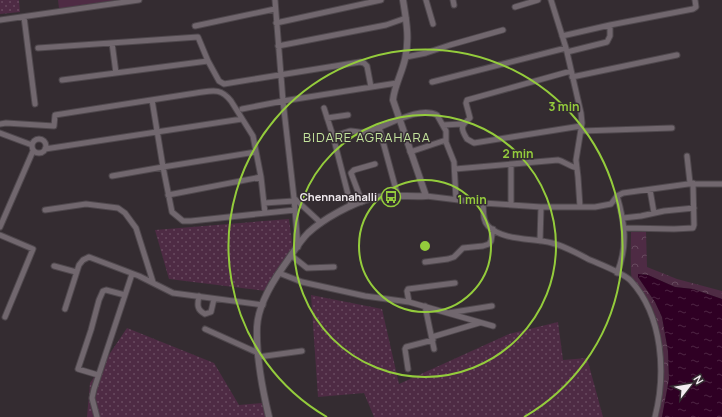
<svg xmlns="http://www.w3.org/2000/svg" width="722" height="417" font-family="Manrope,sans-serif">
	<defs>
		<pattern id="grass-dots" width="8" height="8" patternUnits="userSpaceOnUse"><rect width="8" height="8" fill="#4e2b44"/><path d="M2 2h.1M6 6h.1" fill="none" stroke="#684a5f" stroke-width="1.8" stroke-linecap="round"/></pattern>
		<pattern id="park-crowns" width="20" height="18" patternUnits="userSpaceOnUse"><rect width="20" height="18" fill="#4e2b44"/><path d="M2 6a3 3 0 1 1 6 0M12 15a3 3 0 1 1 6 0" fill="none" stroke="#684a5f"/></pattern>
		<pattern id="water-ripples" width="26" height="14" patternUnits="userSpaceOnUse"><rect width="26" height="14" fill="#2f0024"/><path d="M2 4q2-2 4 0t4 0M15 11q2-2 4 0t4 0" fill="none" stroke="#4e2544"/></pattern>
	</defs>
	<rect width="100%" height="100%" fill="#342c31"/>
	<path fill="url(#grass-dots)" d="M0,0h19l1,12 -20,2z
		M289,219l4,30 -27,42 -97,-12 -14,-49z
		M311,295l71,14 17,75 110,-50 49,-12 5,38 24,-2 16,59h-229l-10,-24 -46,4z
		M127,328l87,35 25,42 23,-2 5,14h-180l3,-34z"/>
	<path fill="url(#park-crowns)" d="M646,231l1,36 30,12 45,12v8l-29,-10 -18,-2 -27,-12 -10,-1v3l17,25 7,15 6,34 1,28 -7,38h-5c9,-36 9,-80 -7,-114 -5,-9 -14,-16 -18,-25 -2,-4 -1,-39 -1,-46z"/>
	<path fill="#4e2b44" d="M58,0h58l-57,9z"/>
	<path fill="url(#water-ripples)" d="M638,274l10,1 27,12 18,2 29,10v118h-60l7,-38 -1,-28 -6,-34 -7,-15 -17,-25z"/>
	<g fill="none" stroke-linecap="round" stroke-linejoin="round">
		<g stroke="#4f484d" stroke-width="7">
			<path id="minor" d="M275,0l8,101 114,-18
				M426,0l7,24
				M453,0l1,5
				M551,0l15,48 15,65 1,10 -6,37 2,17 2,30
				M515,7l23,-7
				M24,17l11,87
				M0,20l139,-20
				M276,23l105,-23
				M195,26l80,-17
				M562,36l48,-11 83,-16 3,-2 -1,-7
				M112,43l4,30
				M278,46l108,-21 20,-7
				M38,48l160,-11 10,24
				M567,52l40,-10 3,-6v-11
				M406,57l20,-4 24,-8 53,-15
				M571,71l-104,29 -1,3 4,15c-9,8 -10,10 -3,21l7,4 107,-17
				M572,77l105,-22
				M62,80l146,-19 11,20 5,3 136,-22 4,1 3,3 4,21
				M432,82l134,-34
				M152,100l11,67 93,-15
				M324,108l9,28c6,-1 12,-4 18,-5 5,0 10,2 15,1 19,-4 52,-27 71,-17l9,16v11l8,20 2,37
				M242,109l41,-8 11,97 4,49
				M327,118l21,-3
				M0,124l6,-1 48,3 1,-11 141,-22c16,-2 24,-6 35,8l22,35 8,41 4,36
				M443,125l19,-1
				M379,127l19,70
				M581,131l91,-3
				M0,133l32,12
				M333,136l18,70
				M32 146a7 7 0 1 1 14 0a7 7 0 1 1-14 0Z
				M45,149l197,-30
				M410,152l36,-12
				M687,156l3,27
				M455,169l103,-9c6,1 10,6 19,8
				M112,176l51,-9 9,45 11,9h8l104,-11
				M650,190l4,23
				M168,195l93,-18
				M426,196l57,7 58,4h54l16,-3 6,-8 6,-3 65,-9h34
				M294,198l27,25
				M362,202l-11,-29 3,-3 21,-6
				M264,203l30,-2
				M483,203c1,8 -1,17 5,23 15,15 45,12 64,17 12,3 25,10 36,16 11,5 36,14 43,22 32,35 35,93 24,136
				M511,205v-41
				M45,210l41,-6 32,4 7,5 11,15 17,54
				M623,218l18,-2 23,-5 30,-3
				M0,227l33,-76
				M625,228l49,1 19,-1 1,-3 -1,-42
				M0,235l33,14 -28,68
				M540,241l1,-34
				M292,256l15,12 27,-1
				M425,262l23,-3 6,-2 9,-9 20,-2 6,-2 2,-3 2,-12
				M54,266l22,6
				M279,273l23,9 63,14 44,6 84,24
				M617,273c11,-27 8,-50 0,-77
				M199,296c-2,9 -2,14 6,18l6,-2 3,-13
				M409,302l-2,-11 1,-2 47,-6
				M425,306l9,43
				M65,309l14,-44 4,-5 6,-3 50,19 34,17 90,12
				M448,313l44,-7
				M205,329l53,24
				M432,337l47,-14
				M258,357l44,-6
				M408,369l-3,-20 1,-2 27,-7
				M98,375l-20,-6 13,-39 8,-30 4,-9 3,-1 19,5
				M97,417l-5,-19 2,-9 38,-115"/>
		</g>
		<g stroke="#4f484d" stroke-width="8">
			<path id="tertiary" d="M269,417c-7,-29 -13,-60 -12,-90 1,-21 14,-43 26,-60 8,-11 16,-25 25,-34 15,-14 44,-30 64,-35 17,-4 37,-1 54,-2l-33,-96c1,-13 9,-27 12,-41 5,-20 1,-40 -2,-59"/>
		</g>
		<use href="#minor" stroke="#71676e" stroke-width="5"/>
		<use href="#tertiary" stroke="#71676e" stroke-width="6"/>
	</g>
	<g fill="none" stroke="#94cc3c" stroke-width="2">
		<circle cx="425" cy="246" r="66"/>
		<circle cx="425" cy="246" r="131"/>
		<path d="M327 417A197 197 0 1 1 524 417"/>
	</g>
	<defs>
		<g id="bus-ring" transform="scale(1)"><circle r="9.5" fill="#342c31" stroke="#94cc3c" stroke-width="1.5"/><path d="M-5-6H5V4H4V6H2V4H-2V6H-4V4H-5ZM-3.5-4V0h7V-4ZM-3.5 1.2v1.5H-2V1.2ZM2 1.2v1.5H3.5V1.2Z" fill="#94cc3c"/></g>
	</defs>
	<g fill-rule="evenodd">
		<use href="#bus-ring" x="391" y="197"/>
	</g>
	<g text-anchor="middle" stroke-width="3" stroke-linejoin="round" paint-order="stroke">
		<g font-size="11" font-weight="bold" fill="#f2ecf0" stroke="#342c31" text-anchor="end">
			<text x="377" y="201">Chennanahalli</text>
		</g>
		<g font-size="13" letter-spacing="1" fill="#c3e39c" stroke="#342c31">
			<text x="367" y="142">BIDARE AGRAHARA</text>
		</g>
	</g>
	<circle cx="425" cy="246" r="6" fill="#94cc3c" stroke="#342c31" stroke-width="2"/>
	<g font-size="12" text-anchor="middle" font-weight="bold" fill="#94cc3c" stroke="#342c31" stroke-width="3" stroke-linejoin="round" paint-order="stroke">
		<text x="564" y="111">3 min</text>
		<text x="518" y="158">2 min</text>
		<text x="472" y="204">1 min</text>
	</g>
	<g transform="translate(690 385) rotate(59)" stroke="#342c31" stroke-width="3" paint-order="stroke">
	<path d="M0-3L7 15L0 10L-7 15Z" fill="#f2ecf0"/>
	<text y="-6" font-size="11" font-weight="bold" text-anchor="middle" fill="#f2ecf0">N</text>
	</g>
</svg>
